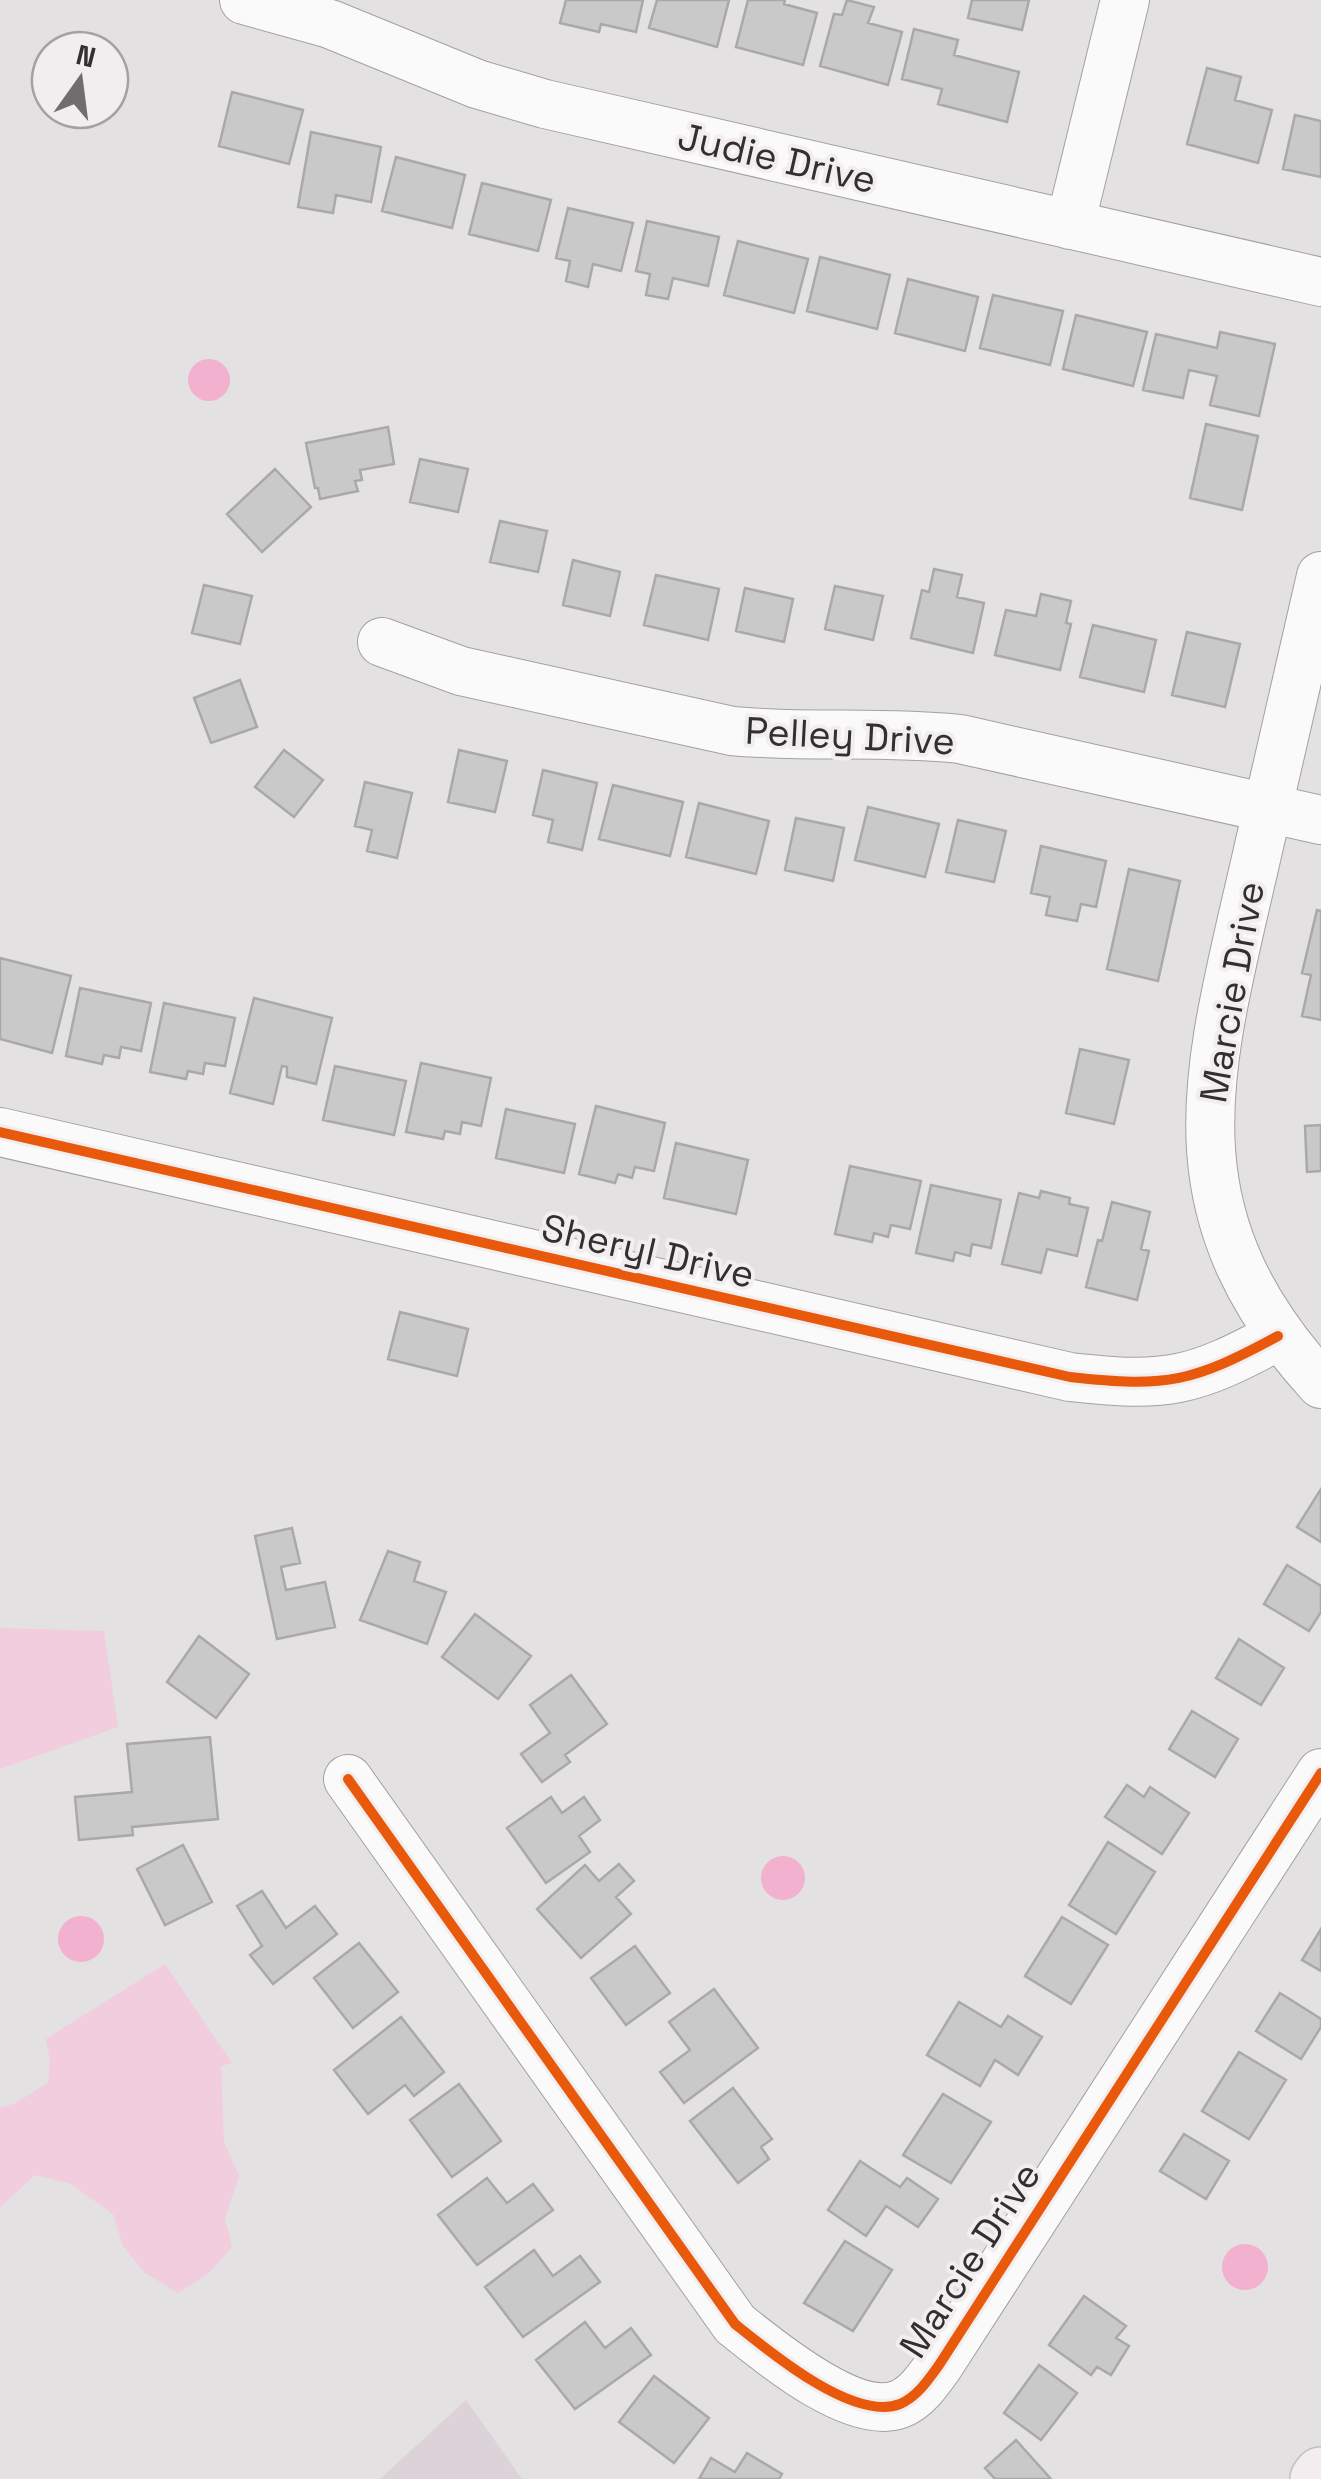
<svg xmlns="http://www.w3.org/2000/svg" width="1321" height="2479" font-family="'Space Grotesk',sans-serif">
	<rect width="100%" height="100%" fill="#e4e1e2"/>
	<path fill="#dbd3d7" d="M466,2400l56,79h-142z"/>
	<path fill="#f1cddd" d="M0,1628l104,3 14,96 -118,42z
		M165,1964l67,99 -11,3 3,76 15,34 -14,42 7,29 -24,27 -30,19 -34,-21 -21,-26 -10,-32 -42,-30 -36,-9 -35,32v-100l14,-3 34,-21 2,-22 -4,-22z"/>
	<path fill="#f1b1cf" d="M188 380a21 21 0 1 1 42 0a21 21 0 1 1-42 0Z
		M761 1878a22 22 0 1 1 44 0a22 22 0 1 1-44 0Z
		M58 1939a23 23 0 1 1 46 0a23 23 0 1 1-46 0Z
		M1222 2267a23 23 0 1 1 46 0a23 23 0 1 1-46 0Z"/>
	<path fill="#cac9c9" stroke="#aaa9aa" stroke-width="2.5" d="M566,0h77l-7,32 -35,-8 -2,8 -39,-9z
		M657,0h72l-12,47 -68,-19z
		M748,0h37l-1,4 33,9 -14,52 -67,-18z
		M847,0l27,7 -6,16 34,9 -14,53 -68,-19 14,-52 8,1z
		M972,0h57l-7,30 -54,-12z
		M914,29l44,11 -4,15 65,17 -12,50 -69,-18 4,-15 -40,-10z
		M1207,68l34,9 -6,23 37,10 -14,53 -71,-19z
		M232,92l71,18 -14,54 -70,-18z
		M1295,115l26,6v56l-38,-8z
		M311,132l70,15 -10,55 -35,-7 -3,18 -35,-6z
		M396,157l69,18 -13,53 -70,-17z
		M482,183l69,17 -13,51 -69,-17z
		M568,208l65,15 -12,48 -28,-7 -5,23 -22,-6 4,-20 -14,-3z
		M647,221l72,16 -11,49 -35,-8 -5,21 -22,-4 4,-21 -14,-3z
		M738,241l70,18 -14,54 -70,-18z
		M820,257l70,18 -13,54 -70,-18z
		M908,279l70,18 -13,54 -70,-18z
		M993,295l70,16 -13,54 -70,-17z
		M1076,315l71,17 -14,54 -70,-17z
		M1220,332l55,12 -16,72 -49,-11 7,-29 -28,-6 -6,28 -40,-8 13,-56 61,14z
		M1206,424l52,12 -16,74 -52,-12z
		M388,427l6,37 -34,6 2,10 -7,1 3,10 -38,8 -2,-11h-3l-9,-45z
		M420,459l48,10 -10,43 -48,-10z
		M275,469l36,38 -49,45 -35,-38z
		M500,521l47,10 -9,41 -48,-10z
		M573,560l47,12 -10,44 -47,-11z
		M934,569l28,6 -5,22 27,6 -11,50 -62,-15 11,-48 7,2z
		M656,575l63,14 -11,51 -64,-15z
		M204,585l48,11 -12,48 -48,-11z
		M835,586l48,10 -10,44 -48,-11z
		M745,588l48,11 -9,43 -48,-11z
		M1041,594l30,7 -5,22 5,1 -11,46 -65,-15 11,-45 30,6z
		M1093,625l63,15 -12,52 -64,-15z
		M1187,632l53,12 -15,63 -53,-12z
		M240,680l17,47 -46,16 -17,-45z
		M284,750l39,30 -29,37 -39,-30z
		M459,750l48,11 -12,51 -47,-10z
		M543,770l54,13 -15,67 -34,-8 5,-22 -20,-5z
		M365,782l47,11 -15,65 -30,-7 5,-21 -17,-4z
		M613,785l70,17 -13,54 -71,-17z
		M699,803l70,18 -13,53 -70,-17z
		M868,807l71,17 -14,53 -70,-17z
		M796,818l48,10 -11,53 -48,-11z
		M958,820l48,11 -12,51 -48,-10z
		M1041,846l65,15 -10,46 -15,-3 -4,17 -31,-6 4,-18 -19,-4z
		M1129,869l51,12 -22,100 -51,-12z
		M1317,910l4,1v109l-19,-4 9,-41 -9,-2z
		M0,958l71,18 -19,77 -52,-14z
		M80,988l71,15 -10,48 -20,-4 -2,11 -15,-3 -2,9 -36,-8z
		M254,998l78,20 -16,66 -29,-7v-10l-5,-1 -9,38 -43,-11z
		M164,1003l71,15 -10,48 -20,-3 -2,11 -15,-3 -2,8 -36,-7z
		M1080,1049l49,11 -15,64 -48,-11z
		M421,1063l70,15 -10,48 -19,-4 -2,12 -15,-3 -2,8 -37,-7z
		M335,1066l71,15 -12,54 -71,-15z
		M596,1106l69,17 -11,48 -19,-4 -3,11 -14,-4 -3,9 -36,-9z
		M506,1109l69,15 -11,49 -68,-15z
		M1321,1125v46l-14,1 -2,-46z
		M676,1143l72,17 -12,54 -72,-16z
		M850,1166l71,15 -11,48 -19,-4 -3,12 -14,-4 -2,9 -37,-8z
		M931,1185l70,15 -10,48 -19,-4 -2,12 -15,-4 -2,9 -37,-8z
		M1041,1191l29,7 -1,6 19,4 -11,48 -30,-7 -6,24 -39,-9 17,-71 20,5z
		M1112,1202l38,10 -9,37 8,2 -12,49 -51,-13 12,-47 4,1z
		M400,1312l68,17 -11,47 -69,-17z
		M1321,1489v53l-24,-15z
		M292,1528l8,35 -19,4 5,23 39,-8 10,45 -58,12 -22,-103z
		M388,1551l32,11 -6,19 32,11 -19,52 -67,-24z
		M1287,1565l34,21v26l-12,19 -45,-27z
		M475,1614l56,42 -33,43 -56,-42z
		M199,1636l50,38 -33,44 -49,-36z
		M1239,1639l45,29 -23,37 -45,-27z
		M571,1675l36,49 -42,31 5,7 -28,20 -21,-28 29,-21 -20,-28z
		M1192,1711l46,28 -23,38 -46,-28z
		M210,1737l8,82 -86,8 1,8 -54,5 -4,-43 57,-5 -5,-48z
		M1127,1785l17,12 6,-10 39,26 -27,41 -57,-37z
		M551,1797l11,16 22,-16 16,23 -21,16 11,16 -44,31 -39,-55z
		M1108,1842l47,30 -39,62 -47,-29z
		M183,1845l29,57 -47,23 -28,-56z
		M619,1864l15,17 -18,16 15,17 -50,44 -44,-49 48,-44 14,16z
		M262,1891l24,37 29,-22 22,28 -64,50 -23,-29 12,-9 -25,-40z
		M1062,1917l46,28 -37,59 -46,-28z
		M1321,1929v42l-19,-11z
		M359,1943l39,49 -45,36 -39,-50z
		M635,1946l35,47 -44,32 -35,-47z
		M714,1989l44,59 -74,55 -24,-31 30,-22 -21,-28z
		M1280,1993l41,26v8l-20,32 -45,-28z
		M959,2002l42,25 7,-11 34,21 -24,38 -23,-15 -15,26 -53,-31z
		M401,2017l43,55 -30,24 -9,-11 -37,29 -34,-44z
		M1239,2052l47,28 -37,59 -47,-28z
		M459,2084l42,57 -49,36 -42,-57z
		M733,2088l39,51 -11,8 8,12 -31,24 -48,-62z
		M943,2094l48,28 -40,61 -48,-28z
		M1184,2134l45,27 -23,38 -46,-28z
		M860,2161l40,26 7,-9 31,21 -20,28 -32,-21 -20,30 -38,-26z
		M487,2178l20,25 26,-19 20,26 -76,55 -39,-50z
		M845,2241l47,29 -39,61 -49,-28z
		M534,2250l19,26 27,-20 20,26 -77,55 -38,-50z
		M1084,2296l42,30 -10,12 13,8 -18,29 -14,-8 -6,8 -42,-30z
		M585,2322l20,26 26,-20 20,27 -76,54 -39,-49z
		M1039,2365l38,28 -36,47 -37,-27z
		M654,2376l55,42 -35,45 -55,-41z
		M1016,2440l35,39h-56l-10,-11z
		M747,2453l35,21 -3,5h-80l12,-21 24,14z"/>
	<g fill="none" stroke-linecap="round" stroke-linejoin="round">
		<g stroke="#a3a0a1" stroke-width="50">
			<path id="minor" d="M244,0l86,24 147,60 68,20 776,178
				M1070,225l55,-225
				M1321,576c-23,99 -45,198 -68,296 -47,204 -89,340 68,512
				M382,642l79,29 271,60c76,7 152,0 228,8l361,81
				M0,1132l1070,245c98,11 123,5 208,-41
				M348,1779l387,545c36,29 119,98 165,80 17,-7 29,-25 39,-39l382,-592"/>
		</g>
		<g stroke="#c1bfc0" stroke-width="58">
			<path id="highway" d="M1318,2479l3,-4"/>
		</g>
		<use href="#minor" stroke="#fbfafb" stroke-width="48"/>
		<use href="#highway" stroke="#f3edf0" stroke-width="55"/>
		<g stroke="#f2edef" stroke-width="16">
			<path id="cycleway" d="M0,1132l1070,245c98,11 123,5 208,-41
				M348,1779l387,545c36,29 119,98 165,80 17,-7 29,-25 39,-39l382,-592"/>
		</g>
		<use href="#cycleway" stroke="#e8590c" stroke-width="10"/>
	</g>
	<g text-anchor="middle" stroke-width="8" stroke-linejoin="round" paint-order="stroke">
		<g font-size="38" fill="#312f30" stroke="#f2edef">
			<text transform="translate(777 158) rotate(13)" y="13">Judie Drive</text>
			<text transform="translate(850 736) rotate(3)" y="13">Pelley Drive</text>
			<text transform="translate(1232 992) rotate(-80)" y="13">Marcie Drive</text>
			<text transform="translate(648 1251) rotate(13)" y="13">Sheryl Drive</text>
			<text transform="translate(970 2260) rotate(-57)" y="13">Marcie Drive</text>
		</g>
	</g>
	<g transform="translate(80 80) rotate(14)"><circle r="48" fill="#f2edef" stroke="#a5a1a3" stroke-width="2.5"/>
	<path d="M0-8L18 38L0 25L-18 38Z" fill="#706d6e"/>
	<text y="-15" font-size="28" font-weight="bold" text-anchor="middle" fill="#312f30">N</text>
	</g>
</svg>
